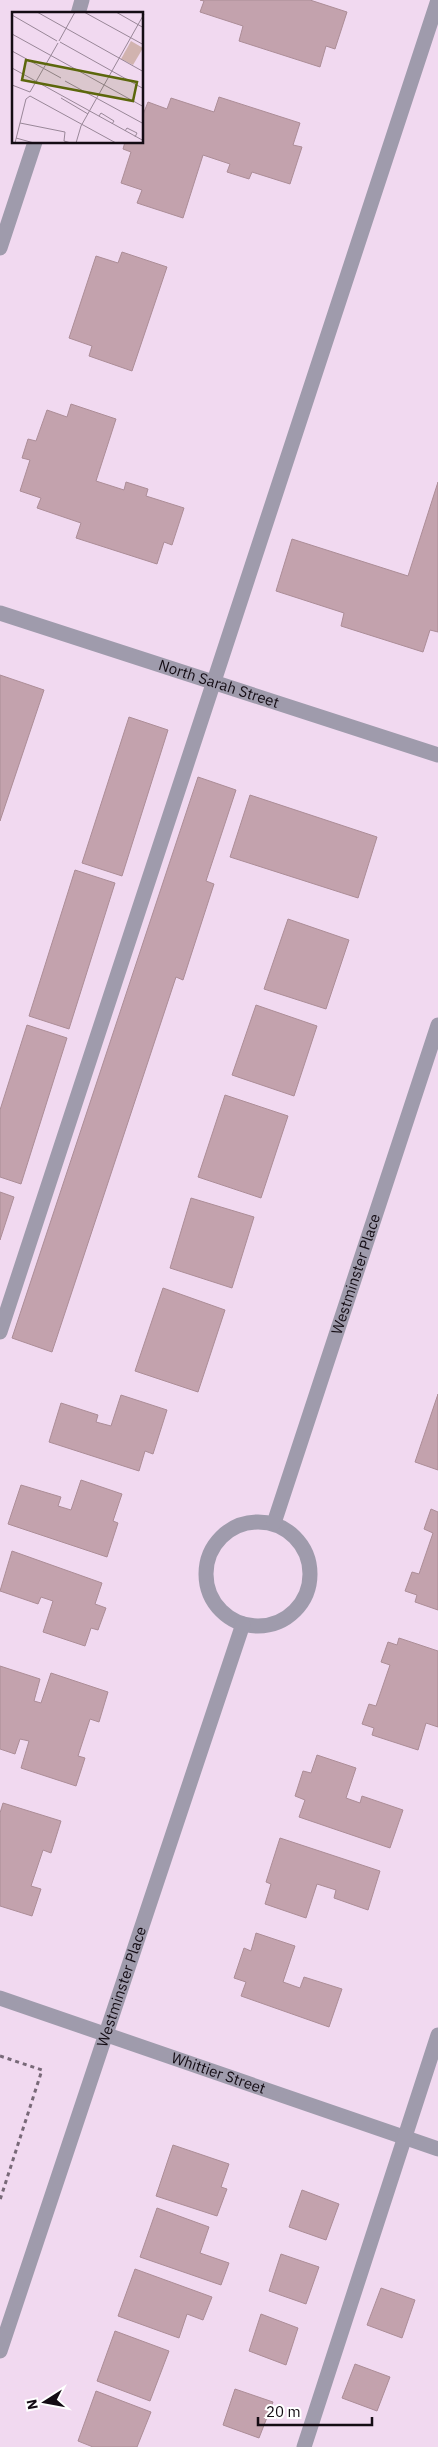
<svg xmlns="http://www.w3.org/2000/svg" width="438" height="2447" font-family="'IBM Plex Sans',sans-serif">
	<rect width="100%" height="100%" fill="#f1d9f0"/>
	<path fill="#c3a2ad" stroke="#ac8d97" d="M200,0h110l37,12 -12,37 -9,-3 -6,21 -81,-26 4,-15 -43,-14 4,-11z
		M219,97l81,26 -7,22 9,2 -12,37 -38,-12 -3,7 -22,-7 3,-8 -27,-9 -20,63 -46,-15 5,-13 -21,-7 10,-31 -8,-3 2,-7h17v-25l6,-15 19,7 4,-11 43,14z
		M122,252l45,15 -35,104 -43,-15 3,-10 -23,-8 27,-82 22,7z
		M71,404l45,15 -20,62 28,9 2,-8 22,7 -2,7 38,12 -12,37 -8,-3 -7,22 -81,-26 5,-15 -44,-15 4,-10 -21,-7 10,-31 -8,-2 6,-19 8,2 11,-31 20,7z
		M438,482v150l-8,-2 -7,22 -82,-26 3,-13 -68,-22 16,-52 116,37z
		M0,675l44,15 -44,131z
		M129,717l39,13 -46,146 -40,-13z
		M198,777l38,13 -30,91 8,3 -31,96 -7,-3 -124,375 -40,-14z
		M250,795l127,42 -19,61 -128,-41z
		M75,870l40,13 -46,146 -40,-13z
		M288,919l61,21 -23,69 -62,-20z
		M256,1005l61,21 -23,70 -62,-21z
		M27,1025l40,13 -46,146 -21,-7v-67z
		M225,1095l63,21 -27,82 -63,-21z
		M0,1192l14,5 -14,43z
		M191,1198l63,19 -22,71 -62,-20z
		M163,1288l62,22 -27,82 -63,-21z
		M438,1394v76l-23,-8z
		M121,1395l46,15 -14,44 -8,-3 -6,20 -90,-29 12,-39 37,12 -2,7 15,4z
		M81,1480l41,14 -9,27 5,2 -11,34 -99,-33 13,-39 40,12 -3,9 13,4z
		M431,1509l7,3v98l-23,-8 2,-7 -12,-4 7,-19 7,2 14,-41 -9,-4z
		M12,1551l90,32 -7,21 11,4 -8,22 -7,-2 -6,18 -42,-14 10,-31 -12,-4 -3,7 -38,-13z
		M399,1638l39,13v76l-12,-4 -8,27 -46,-15 2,-7 -12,-4 7,-20 7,2 14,-41 -9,-3 7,-20 9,3z
		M0,1666l40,13 -6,22 7,2 10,-30 57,19 -9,30 -9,-3 -12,37 7,2 -9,28 -55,-18 8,-27 -9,-2 -5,15 -15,-5z
		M317,1755l39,13 -10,30 14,5 2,-7 41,14 -13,38 -91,-31 6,-17 -10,-4 8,-25 8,2z
		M3,1803l58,18 -10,32 -8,-3 -12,36 10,3 -9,27 -32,-10v-93z
		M280,1838l100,33 -12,39 -34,-12 2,-8 -19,-6 -11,34 -41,-14 6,-20 -5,-2z
		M256,1933l39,13 -12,36 17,6 4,-11 38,12 -13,38 -88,-31 5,-14 -12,-4 10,-30 7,3z
		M173,2145l56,19 -8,23 6,2 -10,27 -61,-20z
		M302,2190l37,14 -13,36 -37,-13z
		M157,2208l52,19 -9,26 29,10 -8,22 -81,-28z
		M281,2254l38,13 -13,37 -37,-13z
		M135,2269l77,28 -9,23 -16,-6 -8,24 -61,-22z
		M381,2288l34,12 -13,38 -35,-13z
		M261,2314l37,14 -12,37 -37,-14z
		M115,2331l54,20 -19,50 -53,-20z
		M355,2364l35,13 -13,34 -35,-13z
		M235,2389l38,13 -14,36 -36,-13z
		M96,2391l55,21 -14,35h-44l-15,-6z"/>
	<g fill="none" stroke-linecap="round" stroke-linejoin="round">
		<path stroke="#786978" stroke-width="3" stroke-dasharray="4 4" stroke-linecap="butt" d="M0,2056l42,14 -42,130"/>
		<g stroke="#9f9bac" stroke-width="15">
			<path d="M78,14l4,-14"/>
			<path d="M0,248l35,-106"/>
			<path id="s1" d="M0,613l438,142"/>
			<path d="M0,1332l438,-1332"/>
			<circle cx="258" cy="1574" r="52"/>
			<path id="s2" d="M274,1523l164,-498"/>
			<path id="s3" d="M0,1998l438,151"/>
			<path id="s4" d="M0,2351l243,-727"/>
			<path d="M304,2447l134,-412"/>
		</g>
	</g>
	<g text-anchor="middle" stroke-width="4" stroke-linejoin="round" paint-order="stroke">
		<g font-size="15" fill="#140c14" stroke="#fff">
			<text dy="5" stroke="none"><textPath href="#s1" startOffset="230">North Sarah Street</textPath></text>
			<text dy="5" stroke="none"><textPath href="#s2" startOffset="262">Westminster Place</textPath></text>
			<text dy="5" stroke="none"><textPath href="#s4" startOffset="384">Westminster Place</textPath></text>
			<text dy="5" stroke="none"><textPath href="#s3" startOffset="231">Whittier Street</textPath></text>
		</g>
	</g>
	<g transform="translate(12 12)">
		<rect width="131" height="131" fill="#f1d9f0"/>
		<path d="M119,29l12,7 -10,17 -12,-6z" fill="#d1b3af"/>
		<path fill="none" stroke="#998798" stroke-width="1" d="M25,0l107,60M72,0l60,33M104,0l28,16M0,3l45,26M0,22l132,73M47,29l16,-29M48,30l84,47M0,39l49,27M0,56l132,73M53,69l79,43M0,73l18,7 28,-49M49,86l27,16M87,104l2,-3 13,8 -2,3M8,111l45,9 -1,9 7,2M113,119l2,-3 10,5 -2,4M4,126l18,5M3,131l11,-44 4,-3 86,47M64,131l5,-17 63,-112"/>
		<path fill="#5c670c" fill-opacity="0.15" stroke="#5c670c" stroke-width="2.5" d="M14,48l111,22 -4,19 -111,-21z"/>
		<rect width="131" height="131" fill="none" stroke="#140c14" stroke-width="2.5"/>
	</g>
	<g transform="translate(45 2402) rotate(259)" stroke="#ffffff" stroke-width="4" paint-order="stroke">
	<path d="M0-4L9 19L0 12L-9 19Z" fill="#140c14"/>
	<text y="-8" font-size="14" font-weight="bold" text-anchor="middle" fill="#140c14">N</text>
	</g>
	<path d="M258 2417v8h114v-8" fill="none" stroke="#140c14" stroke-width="2.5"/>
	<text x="266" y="2417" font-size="15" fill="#140c14" stroke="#ffffff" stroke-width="4" paint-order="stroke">20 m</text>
</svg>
